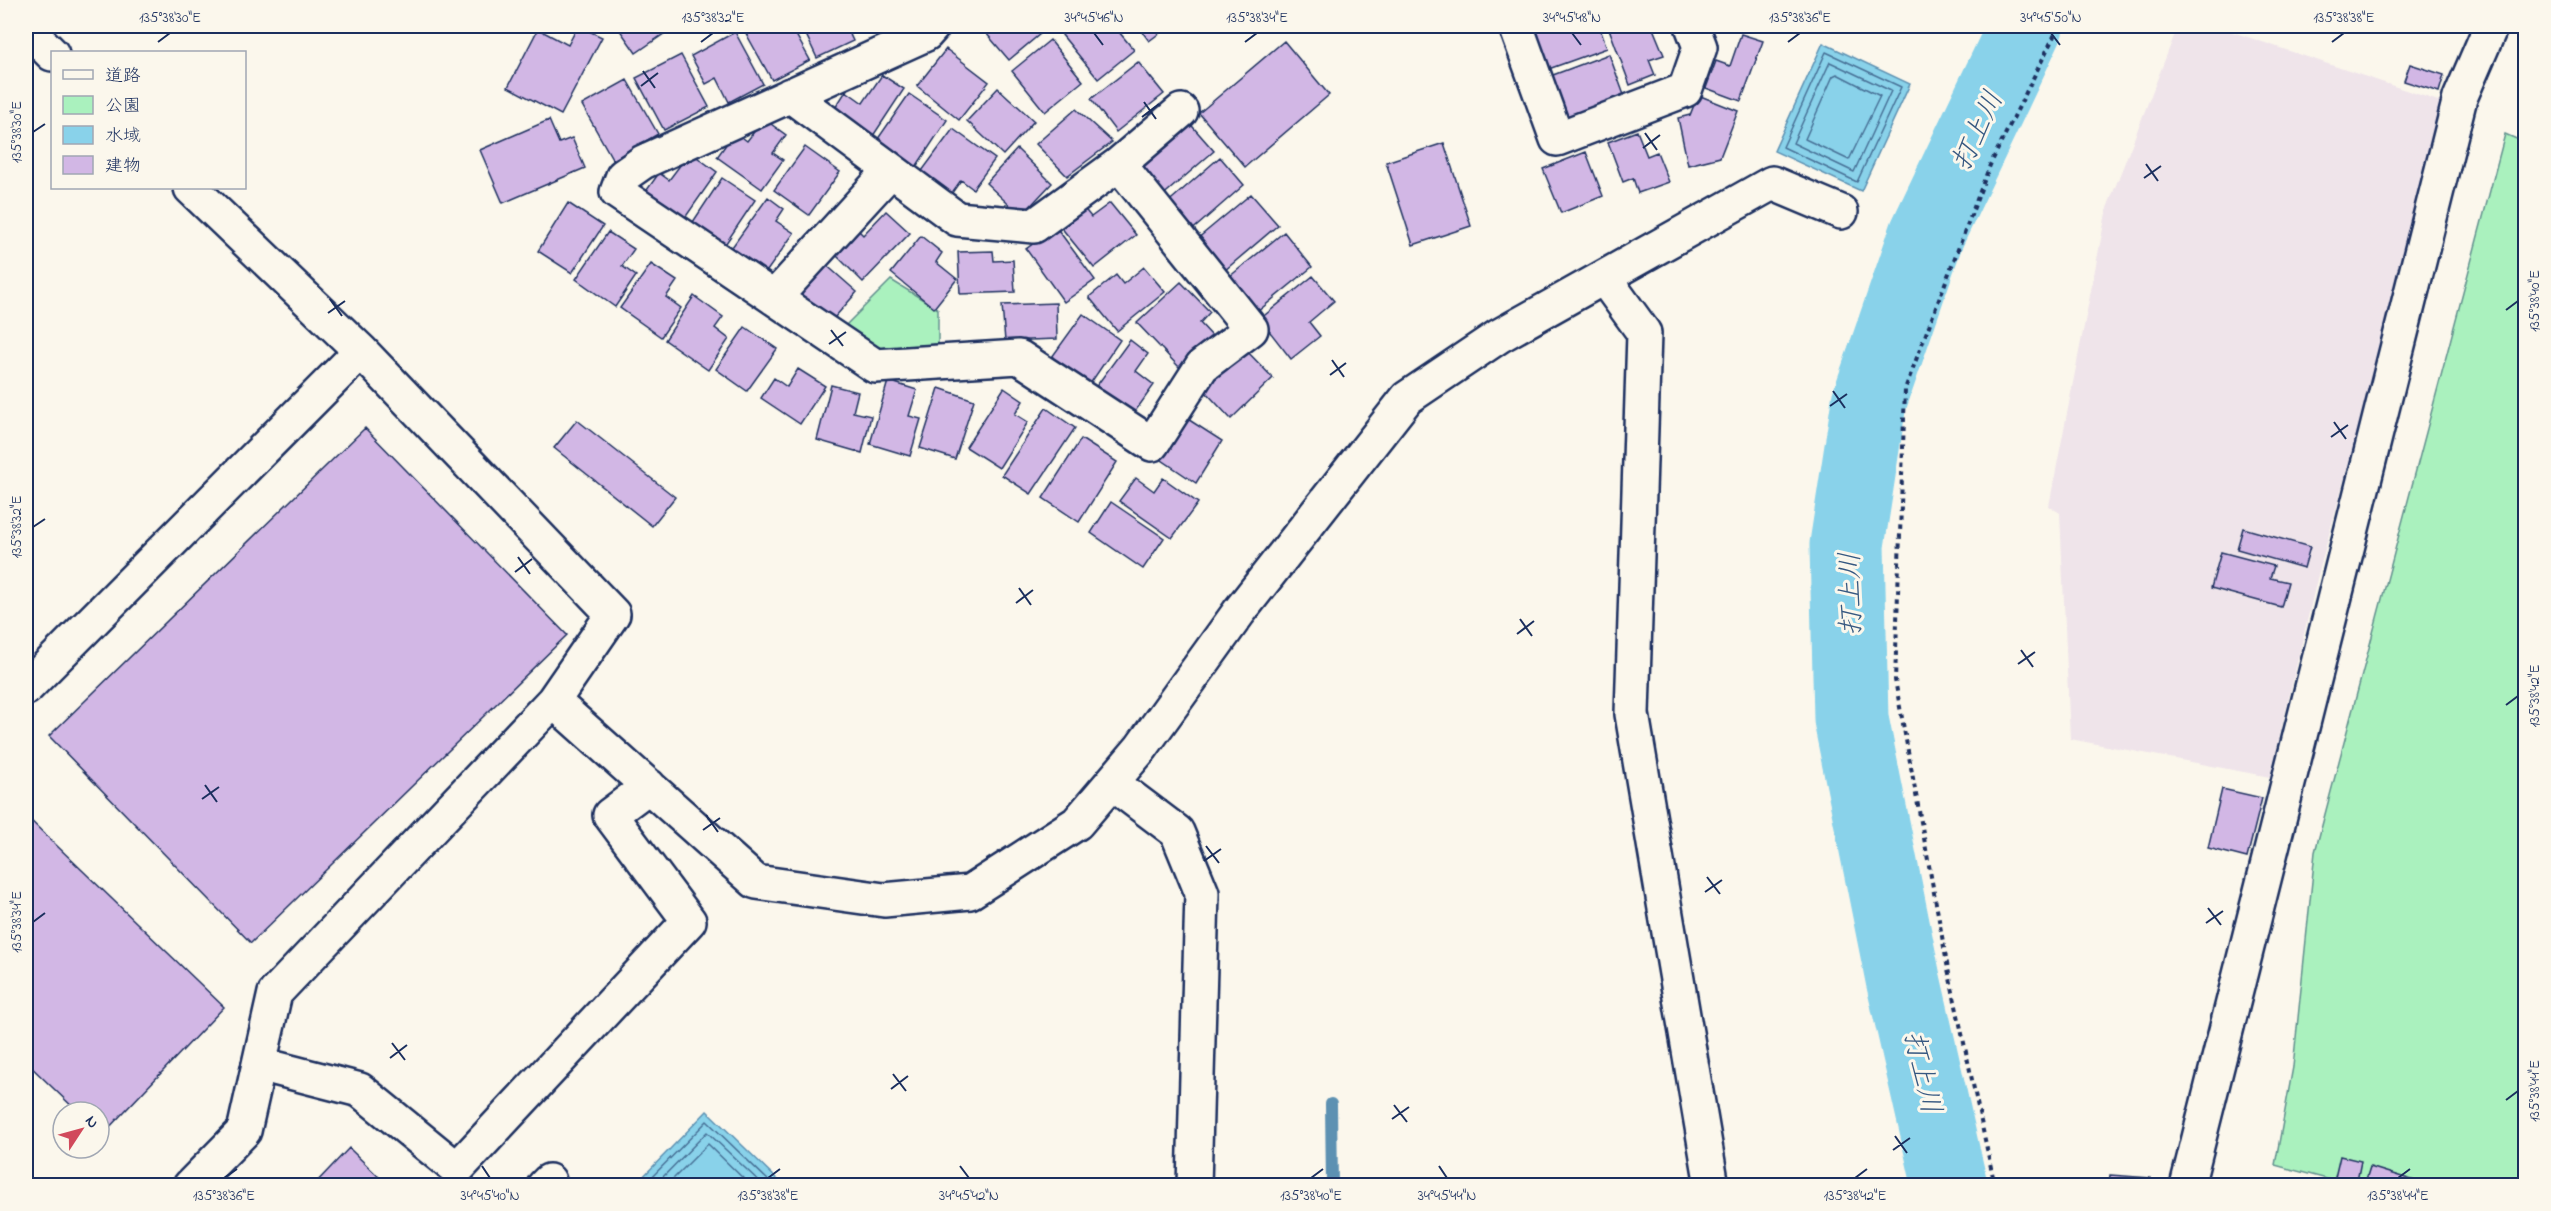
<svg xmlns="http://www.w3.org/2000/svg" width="2551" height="1211" font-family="'Indie Flower','Klee One',sans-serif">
	<rect width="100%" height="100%" fill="#fbf7ec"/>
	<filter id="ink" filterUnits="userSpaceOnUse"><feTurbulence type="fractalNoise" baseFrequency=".0167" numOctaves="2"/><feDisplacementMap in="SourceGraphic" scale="12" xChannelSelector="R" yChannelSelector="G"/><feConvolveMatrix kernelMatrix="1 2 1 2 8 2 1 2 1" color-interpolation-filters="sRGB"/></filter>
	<g filter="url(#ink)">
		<path fill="#efe4ea" d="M2178,26h37l232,78 -129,471 -48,202 -200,-38 -10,-226 -11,-7 58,-298z"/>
		<path fill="#aaf1be" stroke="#62908e" stroke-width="1.5" d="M2505,134l21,9 -1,1042h-176l-74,-20 18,-98 22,-215z
			M891,280l47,29v35l-76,5 -21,-19z"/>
		<path fill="#89d2ea" stroke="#5d91b2" stroke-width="1.5" d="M1823,43l87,41 -49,107 -87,-40z
			M707,1111l76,74h-148z"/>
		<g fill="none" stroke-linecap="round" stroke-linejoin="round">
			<path stroke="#477096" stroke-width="1.5" d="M1826,52l75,35 -44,95 -74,-35z
				M1830,62l61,29 -37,81 -61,-29z
				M1837,74l43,22 -31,64 -44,-21 28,-63z
				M643,1186l64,-65 67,65
				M654,1186l53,-54 57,54
				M666,1186l42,-42 43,42"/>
			<path stroke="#5d91b2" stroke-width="12" d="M1331,1104l1,82"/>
			<path stroke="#89d2ea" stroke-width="75" d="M1950,1186l-47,-207 -52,-260 -4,-174 22,-143 58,-168 99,-208"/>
		</g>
		<path fill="#d2b7e5" stroke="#1b2f5e" stroke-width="1.5" d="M578,26l24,11 -41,78 -53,-28 30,-58 30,16z
			M617,26h42l6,7 -29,20z
			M748,26h43l19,34 -38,20 -29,-52z
			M802,26h44l7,15 -36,17z
			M980,26h63l3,3 -37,31z
			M1073,26h24l5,6 12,-6 20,24 -36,29 -36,-44z
			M1138,26h31l-20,15z
			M1538,26h61l8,22 -64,23 -15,-42z
			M1608,26h44l12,29 -15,5 6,15 -25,10z
			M735,32l28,52 -34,18 -12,-24 -11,6 -15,-28z
			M1741,34l22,7 -22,60 -35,-13 10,-27 14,5z
			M1050,40l33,41 -38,31 -33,-41z
			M1284,41l45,54 -84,72 -46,-54z
			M946,49l43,33 -30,38 -42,-34z
			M1609,54l15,41 -63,24 -16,-41z
			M681,55l28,52 -45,23 -28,-52z
			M1138,62l26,32 -48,38 -25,-33z
			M2410,64l34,11 -5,17 -35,-11z
			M882,75l22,14 -35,53 -39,-26 16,-25 17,12z
			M627,80l31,54 -45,26 -31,-55z
			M998,88l36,33 -31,34 -36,-34z
			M909,94l38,26 -33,50 -39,-27z
			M1698,95l40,16 -18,46 -32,8 -10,-47 12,-3z
			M1076,109l36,33 -45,34 -31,-32z
			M764,119l22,16 -13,18 10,7 -21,29 -45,-32 18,-25 12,9z
			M1186,119l28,32 -54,47 -27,-32z
			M549,120l10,23 13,-5 13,30 -82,35 -23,-53z
			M953,129l42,30 -22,30 -12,-9 -12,17 -30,-22z
			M1637,131l10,25 10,-4 12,30 -31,11 -5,-15 -10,4 -15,-40z
			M1444,143l27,83 -58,19 -27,-83z
			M805,147l35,25 -31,43 -35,-25z
			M1017,149l35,34 -31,33 -35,-33z
			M690,152l27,20 -37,53 -38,-28 17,-24 10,7z
			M1586,152l17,44 -42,17 -18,-44z
			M1220,157l24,28 -55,48 -24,-28z
			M722,178l33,22 -33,49 -33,-21z
			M1251,194l27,31 -54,46 -27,-32z
			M768,197l16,12 -8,12 18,12 -32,45 -35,-24z
			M568,203l35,23 -31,47 -34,-22z
			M1110,203l26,32 -42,33 -34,-42 23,-19 8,10z
			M886,211l24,22 -47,49 -32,-32 23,-24 9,9z
			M1056,227l39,53 -31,22 -38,-53z
			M608,232l26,17 -12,17 14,10 -21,31 -39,-28z
			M1284,232l28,35 -55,45 -28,-35z
			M921,236l21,17 -6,9 21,17 -23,29 -43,-35z
			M993,251l1,10 19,-1 2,32 -55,2 -2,-42z
			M824,263l33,29 -30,34 -33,-28z
			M651,264l26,17 -11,16 15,11 -20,29 -41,-29z
			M1144,267l21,25 -48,39 -28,-34 27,-22 7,9z
			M1313,276l21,25 -25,21 11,14 -29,23 -31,-40z
			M1181,282l29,30 -10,11 12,13 -33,31 -42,-44z
			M694,296l29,21 -8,11 14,11 -21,31 -43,-30z
			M1056,303l1,36 -52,2 -3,-36z
			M1083,314l37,26 -30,44 -38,-27z
			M745,327l32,22 -30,42 -31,-22z
			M1130,340l18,14 -12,17 18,14 -25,35 -37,-28z
			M1243,347l30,31 -42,41 -29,-31z
			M798,369l27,17 -25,38 -39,-26 13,-20 13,9z
			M888,381l29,9 -8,26 12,3 -11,37 -40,-12z
			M831,385l27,7 -5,20 18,4 -9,37 -45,-13z
			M939,388l35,12 -19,59 -35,-11z
			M1004,388l19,13 -8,13 13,8 -29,46 -33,-21z
			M1046,408l29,20 -44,66 -29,-19z
			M1183,416l39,25 -26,42 -40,-27z
			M577,420l98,77 -23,29 -98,-78z
			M365,428l202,207 -316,308 -202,-207z
			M1081,439l36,23 -38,60 -36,-24z
			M1136,478l18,13 9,-13 35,25 -26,35 -53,-37z
			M1111,502l53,36 -21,31 -52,-36z
			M2243,528l67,19 -6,21 -67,-19z
			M2221,552l53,14 -4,12 18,4 -7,25 -70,-19z
			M2222,789l40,9 -15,60 -39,-10z
			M26,816l198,191 -122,128 -3,-2v-21h-21l-52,-50z
			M349,1148l34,33 -5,5h-65z
			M2340,1156l21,5 -5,25h-23z
			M2370,1167l61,19h-67z
			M2110,1175l40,3 -1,8h-40z"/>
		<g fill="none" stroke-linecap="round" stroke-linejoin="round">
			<g stroke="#1b2f5e" stroke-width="38">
				<path id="minor" d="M933,26l-7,8 -283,128 -20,14 -6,16 258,174 144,-9 133,87 50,-78 49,-37 -132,-165
					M1516,26l41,113 128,-49 15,-43 -8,-21
					M26,28l26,26
					M790,95l167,124 77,7 85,-62 62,-53
					M191,188l170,163 252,263 -60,87 203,181 128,18 86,-8 107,-69 64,-75 98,-136 168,-214 92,-62 273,-153 69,29
					M1605,279l39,54 -12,381 80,472
					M774,298l117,-128
					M26,688l335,-337
					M1112,783l65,49 25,61 -8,293
					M259,1064l101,26 97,79 232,-248 -79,-106 39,-29
					M190,1186l54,-55 31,-138 278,-292
					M544,1186l5,-5
					M2187,1186l273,-1088 31,-72"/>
			</g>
			<path stroke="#1b2f5e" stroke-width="4" stroke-dasharray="4.5 4.5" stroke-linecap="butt" d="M1995,1186l-47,-217 -53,-289 10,-291 85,-224 69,-139"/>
			<use href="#minor" stroke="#fbf7ec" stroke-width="33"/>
		</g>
	</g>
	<path fill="none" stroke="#1b2f5e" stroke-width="2" d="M1094,33l9,12M1572,33l9,12M2051,33l9,12M158,42l12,-9M701,42l12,-9M1245,42l12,-9M1788,42l12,-9M2332,42l12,-9M643,71l12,17M641,86l17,-13M1144,102l12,17M1142,117l17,-13M33,132l12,-8M1645,133l12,17M1643,148l17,-13M2146,164l12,17M2144,178l17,-12M330,299l12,17M2506,310l12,-9M328,313l17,-12M831,330l12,16M829,344l17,-12M1332,360l12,17M1330,375l16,-12M1833,391l12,17M1830,406l17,-12M2334,422l12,17M2331,437l17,-12M33,527l12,-8M518,557l12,17M515,572l17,-13M1019,588l12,17M1016,603l17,-13M1520,619l12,17M1517,634l17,-13M2021,650l12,17M2018,664l17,-12M2506,705l12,-9M205,785l12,17M202,799l17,-12M706,815l12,17M703,830l17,-12M1206,846l13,17M1204,861l17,-12M1707,877l13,17M1705,892l17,-12M2208,908l13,17M33,922l12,-9M2206,923l17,-12M392,1043l13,17M390,1058l17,-13M893,1074l13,17M891,1089l17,-13M2506,1100l12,-9M1394,1105l13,17M1392,1119l17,-12M1895,1136l12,17M1893,1150l17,-12M482,1166l8,12M960,1166l9,12M1439,1166l8,12M224,1178l13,-9M768,1178l12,-9M1311,1178l12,-9M1855,1178l12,-9M2398,1178l12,-9"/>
	<g text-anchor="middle" stroke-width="6" stroke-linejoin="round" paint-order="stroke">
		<g font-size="28" font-style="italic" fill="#365881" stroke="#fbf7ec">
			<text transform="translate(1976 130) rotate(-65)" y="10">打上川</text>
			<text transform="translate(1849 594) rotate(-91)" y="10">打上川</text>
			<text transform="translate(1924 1072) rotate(77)" y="10">打上川</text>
		</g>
	</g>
	<rect width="2551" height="1211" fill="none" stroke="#fbf7ec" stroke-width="66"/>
	<rect x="51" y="51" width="195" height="138" fill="#fbf7ec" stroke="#a1a7b3" stroke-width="1.5"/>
	<rect x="63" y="70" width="30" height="9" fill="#fbf7ec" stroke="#a1a7b3" stroke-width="1.5"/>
	<text x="105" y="81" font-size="18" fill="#1b2f5e">道路</text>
	<rect x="63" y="96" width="30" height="18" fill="#aaf1be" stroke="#a1a7b3" stroke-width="1.5"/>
	<text x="105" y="111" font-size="18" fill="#1b2f5e">公園</text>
	<rect x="63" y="126" width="30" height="18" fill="#89d2ea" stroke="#a1a7b3" stroke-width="1.5"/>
	<text x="105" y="141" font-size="18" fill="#1b2f5e">水域</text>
	<rect x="63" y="156" width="30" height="18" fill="#d2b7e5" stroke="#a1a7b3" stroke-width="1.5"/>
	<text x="105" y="171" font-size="18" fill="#1b2f5e">建物</text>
	<g transform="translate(81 1130) rotate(54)"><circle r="28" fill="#fbf7ec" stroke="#a1a7b3" stroke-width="1.5"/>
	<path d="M0-4.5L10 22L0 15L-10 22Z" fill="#d1495b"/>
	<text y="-9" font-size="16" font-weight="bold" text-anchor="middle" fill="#1b2f5e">N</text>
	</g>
	<rect x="33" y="33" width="2485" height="1145" fill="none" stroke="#1b2f5e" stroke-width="2"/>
	<g font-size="15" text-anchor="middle" fill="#1b2f5e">
		<text x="170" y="22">135°38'30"E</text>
		<text x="713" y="22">135°38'32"E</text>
		<text x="1094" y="22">34°45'46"N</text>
		<text x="1257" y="22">135°38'34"E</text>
		<text x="1572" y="22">34°45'48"N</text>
		<text x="1800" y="22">135°38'36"E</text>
		<text x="2051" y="22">34°45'50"N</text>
		<text x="2344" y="22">135°38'38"E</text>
		<text transform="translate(16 132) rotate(-90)" y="5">135°38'30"E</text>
		<text transform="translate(2534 301) rotate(-90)" y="5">135°38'40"E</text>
		<text transform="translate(16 527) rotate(-90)" y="5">135°38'32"E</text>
		<text transform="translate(2534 696) rotate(-90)" y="5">135°38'42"E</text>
		<text transform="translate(16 922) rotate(-90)" y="5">135°38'34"E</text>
		<text transform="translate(2534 1091) rotate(-90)" y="5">135°38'44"E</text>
		<text x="224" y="1200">135°38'36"E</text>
		<text x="490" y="1200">34°45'40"N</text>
		<text x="768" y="1200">135°38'38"E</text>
		<text x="969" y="1200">34°45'42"N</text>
		<text x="1311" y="1200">135°38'40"E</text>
		<text x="1447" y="1200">34°45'44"N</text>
		<text x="1855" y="1200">135°38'42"E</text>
		<text x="2398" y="1200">135°38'44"E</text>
	</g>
</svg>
